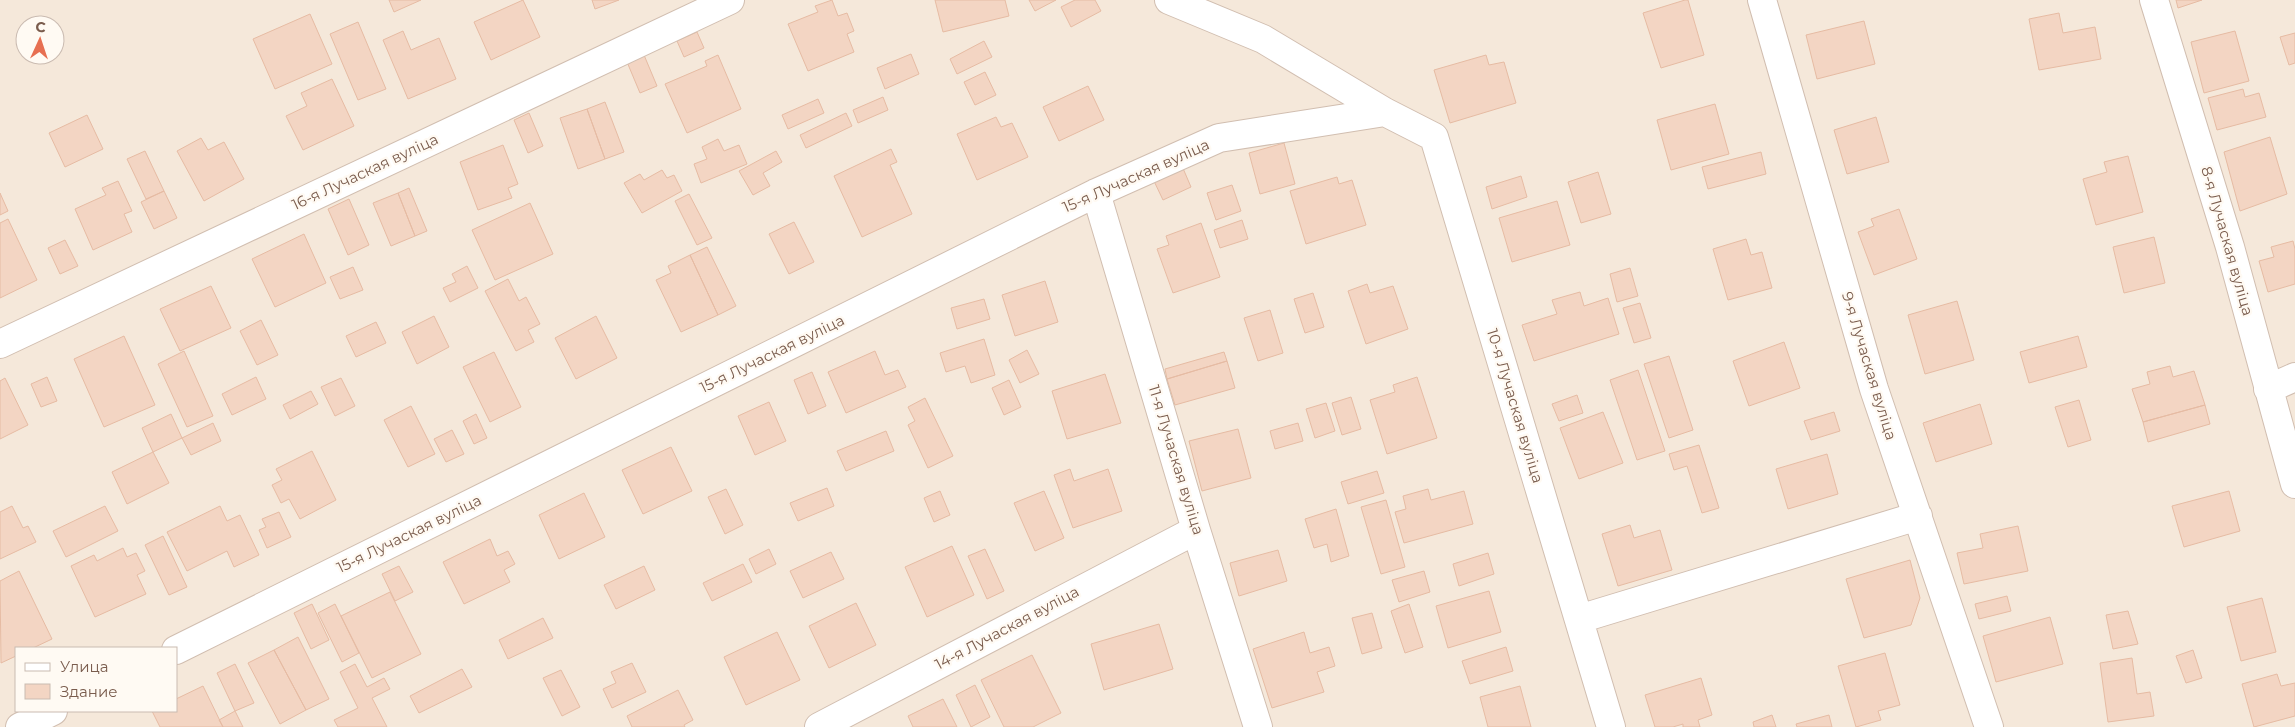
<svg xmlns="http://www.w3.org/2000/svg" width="2295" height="727" font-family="Montserrat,sans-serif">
	<rect width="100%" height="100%" fill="#fdf6ec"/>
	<path fill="#f5e8da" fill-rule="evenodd" d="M0,0h2295v727h-2295zM25,25h30v30h-30zM16,648h160v63h-160z"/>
	<path fill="#f3d5c3" stroke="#e6bba3" d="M389,0h32l-27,12z
		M523,0l17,37 -49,23 -17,-38z
		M592,0h27l-24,9z
		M832,0l6,16 9,-3 7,18 -7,3 7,18 -46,19 -20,-47 30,-12 -3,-6z
		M935,0h70l4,16 -66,16z
		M1029,0h27l-21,11z
		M1075,0h20l6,11 -30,16 -10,-20z
		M1685,0h3l16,55 -43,13 -18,-55z
		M2176,0h26l-24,8z
		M2059,13l4,20 32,-6 6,32 -62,11 -10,-51z
		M310,14l22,50 -57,25 -22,-50z
		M1864,21l11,43 -58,15 -11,-44z
		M358,22l28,67 -28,11 -28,-66z
		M403,31l8,19 28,-12 17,41 -48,20 -25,-59z
		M2235,31l14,50 -45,12 -13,-51z
		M697,32l7,16 -20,9 -7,-16z
		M2295,33v30l-6,2 -9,-28z
		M984,41l8,16 -35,17 -7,-15z
		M911,54l8,20 -34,15 -8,-21z
		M644,55l13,31 -17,7 -13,-31z
		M718,55l23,54 -54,24 -22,-49 42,-18 -2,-5z
		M1486,55l3,10 15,-3 12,41 -66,20 -16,-53z
		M985,72l11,23 -21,10 -11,-23z
		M332,79l22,47 -51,24 -17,-34 21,-10 -6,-13z
		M1088,86l16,34 -45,21 -16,-34z
		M2243,89l2,8 14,-4 7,24 -49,13 -9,-32z
		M883,97l5,13 -30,13 -5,-13z
		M818,99l6,14 -36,16 -6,-14z
		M605,102l19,50 -19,7 -18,-50z
		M1715,104l14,50 -58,16 -14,-50z
		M587,109l18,50 -27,10 -18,-51z
		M529,113l14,33 -15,7 -14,-33z
		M846,113l6,13 -46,22 -6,-13z
		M87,115l16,34 -38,18 -16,-34z
		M996,117l5,10 11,-4 16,34 -51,23 -20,-46z
		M1876,117l13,45 -42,12 -13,-44z
		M2270,137l17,57 -47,17 -16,-59z
		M201,138l7,12 16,-8 20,37 -40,22 -27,-50z
		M718,139l6,12 15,-6 8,19 -46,19 -7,-19 13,-5 -5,-12z
		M1284,143l11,41 -35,10 -11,-41z
		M503,145l15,39 -10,4 4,10 -34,12 -18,-48z
		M891,149l6,13 -7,3 22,49 -50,23 -28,-61z
		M145,151l19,40 -18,8 -19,-40z
		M776,151l6,11 -19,11 7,13 -17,9 -14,-24z
		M1761,152l5,22 -58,15 -6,-22z
		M2128,156l15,56 -47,13 -13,-46 24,-7 -3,-10z
		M1182,166l9,21 -28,13 -10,-21z
		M662,170l5,8 7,-3 8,16 -40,22 -18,-30 16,-9 4,6z
		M1598,172l13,42 -30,9 -13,-41z
		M1521,176l6,21 -35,12 -6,-22z
		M1337,177l2,7 13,-4 14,45 -60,19 -16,-53z
		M118,181l14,30 -8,3 8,18 -39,18 -18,-41 31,-14 -4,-7z
		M1232,185l9,26 -25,9 -9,-27z
		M409,188l18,43 -12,5 -17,-43z
		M164,191l13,27 -23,11 -13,-27z
		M0,193l8,18 -8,4z
		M398,193l17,43 -24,10 -18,-43z
		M689,194l23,44 -15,7 -22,-44z
		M349,199l20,46 -21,10 -20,-46z
		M1557,201l13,44 -58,17 -13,-44z
		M530,203l23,51 -58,26 -23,-50z
		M1899,209l18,50 -43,16 -16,-43 16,-6 -3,-7z
		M8,219l29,61 -37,18v-75z
		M1242,220l6,19 -28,9 -6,-18z
		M794,222l20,40 -25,12 -20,-40z
		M1201,223l19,54 -47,16 -16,-44 12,-4 -3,-9z
		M304,234l22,49 -51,24 -23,-48z
		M2154,237l11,46 -41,10 -11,-46z
		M1746,239l5,16 11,-3 10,36 -44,12 -15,-51z
		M65,240l13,26 -18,8 -12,-26z
		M2293,241l2,8v35l-27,8 -9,-31 15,-4 -3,-10z
		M707,247l29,59 -18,9 -28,-60z
		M690,255l28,60 -37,17 -25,-52 15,-7 -3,-7z
		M467,266l11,22 -28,14 -7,-14 13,-6 -4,-8z
		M353,267l10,23 -23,9 -10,-22z
		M1630,268l8,28 -21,6 -7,-28z
		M508,279l11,22 7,-4 14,27 -12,6 6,12 -18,9 -31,-60z
		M1045,281l13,41 -43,14 -13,-41z
		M1367,284l3,9 23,-7 15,43 -42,15 -18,-53z
		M211,286l20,42 -51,23 -20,-42z
		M1580,292l4,14 24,-8 11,36 -85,27 -12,-36 35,-11 -5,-14z
		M1313,293l11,34 -19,6 -11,-34z
		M984,299l6,20 -33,10 -6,-21z
		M1957,301l17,59 -49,14 -17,-59z
		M1640,303l11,35 -17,5 -11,-35z
		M1270,310l13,43 -25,8 -14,-43z
		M434,316l15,31 -32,17 -15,-32z
		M596,316l21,42 -41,21 -21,-41z
		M261,320l17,35 -21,10 -17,-34z
		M376,322l10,21 -30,14 -10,-21z
		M124,336l31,69 -51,22 -30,-68z
		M2078,336l9,31 -58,16 -9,-31z
		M984,339l11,36 -24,8 -6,-17 -19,6 -6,-19z
		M1784,342l16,46 -51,18 -16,-45z
		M1027,350l12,24 -19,9 -11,-23z
		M184,351l29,65 -26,11 -29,-63z
		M875,351l10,24 13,-5 8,17 -60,26 -18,-41z
		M494,352l27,55 -31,15 -27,-55z
		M1224,352l3,9 -60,18 -2,-10z
		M1669,356l24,74 -24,8 -25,-74z
		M1227,361l8,27 -60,17 -8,-26z
		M2170,366l3,11 21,-6 11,34 -62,17 -11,-33 18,-5 -3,-12z
		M1638,370l27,81 -28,9 -27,-80z
		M812,372l14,34 -18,8 -14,-34z
		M1105,374l16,49 -54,16 -15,-48z
		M47,377l10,24 -16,6 -10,-23z
		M256,377l10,22 -34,16 -10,-21z
		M1417,377l20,61 -50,16 -17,-54 25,-8 -2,-7z
		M5,378l23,47 -28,14v-58z
		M341,378l14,28 -20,10 -14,-29z
		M1009,380l12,27 -17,8 -12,-27z
		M311,391l7,13 -28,15 -7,-14z
		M1577,395l6,18 -24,8 -7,-17z
		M1351,397l10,32 -19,6 -10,-32z
		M925,398l28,58 -25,12 -20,-43 7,-4 -7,-14z
		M2079,400l12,40 -23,7 -13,-40z
		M769,402l17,39 -31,14 -17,-39z
		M1326,403l9,28 -20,7 -9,-29z
		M1980,404l12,40 -56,18 -13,-39z
		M2205,405l5,19 -62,18 -5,-20z
		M411,406l24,48 -27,13 -24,-47z
		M1603,412l20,51 -44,16 -19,-51z
		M1834,412l6,19 -29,9 -7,-19z
		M171,414l11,24 -29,14 -11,-24z
		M476,414l11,24 -13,6 -11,-23z
		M213,423l8,18 -30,14 -9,-17z
		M1298,423l5,18 -28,8 -5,-18z
		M1238,429l13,49 -49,13 -13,-50z
		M452,430l12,24 -18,8 -12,-23z
		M886,431l8,20 -48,20 -9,-20z
		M1699,445l20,63 -17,5 -15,-47 -13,4 -5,-16z
		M671,447l21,44 -49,23 -21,-44z
		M312,451l24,49 -36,19 -11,-20 -8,4 -9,-18 10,-5 -6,-11z
		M153,452l16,31 -42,21 -15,-32z
		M1827,454l11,40 -50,15 -12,-40z
		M1070,469l4,12 34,-12 14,42 -49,17 -19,-53z
		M1377,471l7,22 -36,11 -7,-22z
		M827,488l7,18 -36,15 -8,-18z
		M726,489l17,36 -18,9 -17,-37z
		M1428,489l3,11 33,-9 9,33 -69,19 -9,-31 11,-3 -3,-13z
		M940,491l10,24 -16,7 -10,-24z
		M1044,491l20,47 -29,13 -21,-48z
		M2229,491l11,40 -56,16 -12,-41z
		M584,493l21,44 -46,22 -20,-44z
		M1386,500l19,67 -24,7 -20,-67z
		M12,506l11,22 5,-2 8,16 -36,17v-47z
		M105,506l13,25 -52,26 -13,-26z
		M220,506l7,15 13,-6 19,40 -25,12 -7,-16 -40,20 -20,-39z
		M1336,509l13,47 -18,6 -4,-18 -13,4 -9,-29z
		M279,512l12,25 -24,11 -8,-18 7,-3 -4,-8z
		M1630,525l4,13 26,-8 12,40 -54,16 -16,-52z
		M2018,526l10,45 -64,13 -7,-31 26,-5 -3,-14z
		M163,536l24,51 -18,8 -24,-50z
		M490,539l7,17 11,-5 7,13 -11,6 6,12 -46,22 -21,-42z
		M952,546l22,49 -47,22 -22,-50z
		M123,548l4,9 9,-4 9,18 -8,4 9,19 -51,23 -24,-51 23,-11 3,6z
		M769,549l7,15 -20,10 -7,-15z
		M985,549l19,42 -17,8 -19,-43z
		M1278,550l9,31 -48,15 -9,-33z
		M831,552l13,27 -41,19 -13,-27z
		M1488,553l6,21 -35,12 -6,-22z
		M1910,560l10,38 -9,27 -47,13 -18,-59z
		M743,564l9,18 -40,19 -9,-18z
		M399,566l14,26 -18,9 -13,-27z
		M644,566l11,24 -39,19 -12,-24z
		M19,571l33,68 -19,9h-17v8l-15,7 -1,-82z
		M1424,571l6,21 -31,10 -7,-22z
		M1489,591l12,41 -53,16 -12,-42z
		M390,592l31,62 -49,24 -31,-62z
		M2007,596l4,15 -32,8 -4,-15z
		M2262,598l14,54 -35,9 -14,-54z
		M856,603l20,42 -47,23 -20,-42z
		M312,604l17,36 -18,9 -17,-36z
		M335,604l24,49 -17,9 -24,-49z
		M1409,604l14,43 -18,6 -14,-42z
		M2128,611l10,33 -25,5 -7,-34z
		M1372,613l10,35 -20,6 -10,-36z
		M2050,617l13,47 -67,18 -13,-46z
		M543,618l10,20 -45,21 -9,-19z
		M1159,624l14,45 -69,21 -13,-46z
		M777,632l23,48 -54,25 -22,-48z
		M1304,632l6,21 19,-6 6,19 -18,6 7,20 -52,16 -19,-59z
		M298,637l31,62 -23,11 -32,-60z
		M1506,647l7,24 -43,13 -8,-23z
		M274,650l32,60 -26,14 -32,-61z
		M2193,650l9,28 -16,5 -10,-27z
		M1885,653l15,52 -22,6 3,9 -25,7 -18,-61z
		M1032,655l29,58 -28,14h-29l-23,-47z
		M2132,658l5,36 13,-2 4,24 -46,6 -8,-59z
		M632,663l14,29 -34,16 -9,-19 13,-6 -5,-11z
		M235,664l19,39 -19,8 -18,-38z
		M355,664l12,23 17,-9 6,11 -18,9 15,29h-49l-4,-7 24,-12 -18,-36z
		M462,669l10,18 -53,26 -9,-17z
		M561,670l19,37 -18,9 -19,-38z
		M2277,674l4,12 14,-3v33l-41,11 -12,-43z
		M1701,678l11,37 -14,5 2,7h-17v-3l-10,3h-18l-10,-32z
		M975,685l15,32 -19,10 -15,-32z
		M203,686l20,41h-63l-8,-16h24v-12z
		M1520,686l11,41h-43l-8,-30z
		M678,690l15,30 -9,5 1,2h-53l-5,-11z
		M943,699l14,28h-44l-5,-11z
		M235,711l8,16h-20l-4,-7z
		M1772,715l4,12h-22l-1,-5z
		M1829,715l3,12h-35l-1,-3z"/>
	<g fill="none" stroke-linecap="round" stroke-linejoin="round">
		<g stroke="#d1beb0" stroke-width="30">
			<path id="minor" d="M1169,0l94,39 122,73 49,25 177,590
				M1762,0l112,389 115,338
				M2154,0l76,247 65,237
				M1096,193l100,337 62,197
				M0,344l730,-344
				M2268,389l27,-12
				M1579,619l339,-103
				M176,650l920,-457 123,-55 166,-26
				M20,727l33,-16
				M819,727l377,-197"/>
		</g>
		<use href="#minor" stroke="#fff" stroke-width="28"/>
	</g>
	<g text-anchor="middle" stroke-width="4.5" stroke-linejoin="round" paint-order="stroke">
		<g font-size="15" fill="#7a5c4d" stroke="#fffaf3">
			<text transform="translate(365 172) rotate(-25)" y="5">16-я Лучаская вуліца</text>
			<text transform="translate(1136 176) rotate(-24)" y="5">15-я Лучаская вуліца</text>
			<text transform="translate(2227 241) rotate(74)" y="5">8-я Лучаская вуліца</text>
			<text transform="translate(772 354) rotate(-26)" y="5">15-я Лучаская вуліца</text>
			<text transform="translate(1869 366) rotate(73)" y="5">9-я Лучаская вуліца</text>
			<text transform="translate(1515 406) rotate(73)" y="5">10-я Лучаская вуліца</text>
			<text transform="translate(1176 460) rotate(73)" y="5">11-я Лучаская вуліца</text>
			<text transform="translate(409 534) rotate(-26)" y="5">15-я Лучаская вуліца</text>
			<text transform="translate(1007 628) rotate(-28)" y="5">14-я Лучаская вуліца</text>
		</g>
	</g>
	<rect x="15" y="647" width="162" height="65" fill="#fffaf3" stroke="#cabbb1"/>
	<rect x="25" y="663" width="25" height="8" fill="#ffffff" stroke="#cabbb1"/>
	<text x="60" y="672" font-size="15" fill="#7a5c4d">Улица</text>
	<rect x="25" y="684" width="25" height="15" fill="#f3d5c3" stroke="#cabbb1"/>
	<text x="60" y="697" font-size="15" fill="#7a5c4d">Здание</text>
	<g transform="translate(40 40) rotate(3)"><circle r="24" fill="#fffaf3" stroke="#cabbb1"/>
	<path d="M0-4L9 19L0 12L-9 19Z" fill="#e76f51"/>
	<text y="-8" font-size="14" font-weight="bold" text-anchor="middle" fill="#7a5c4d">С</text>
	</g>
</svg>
